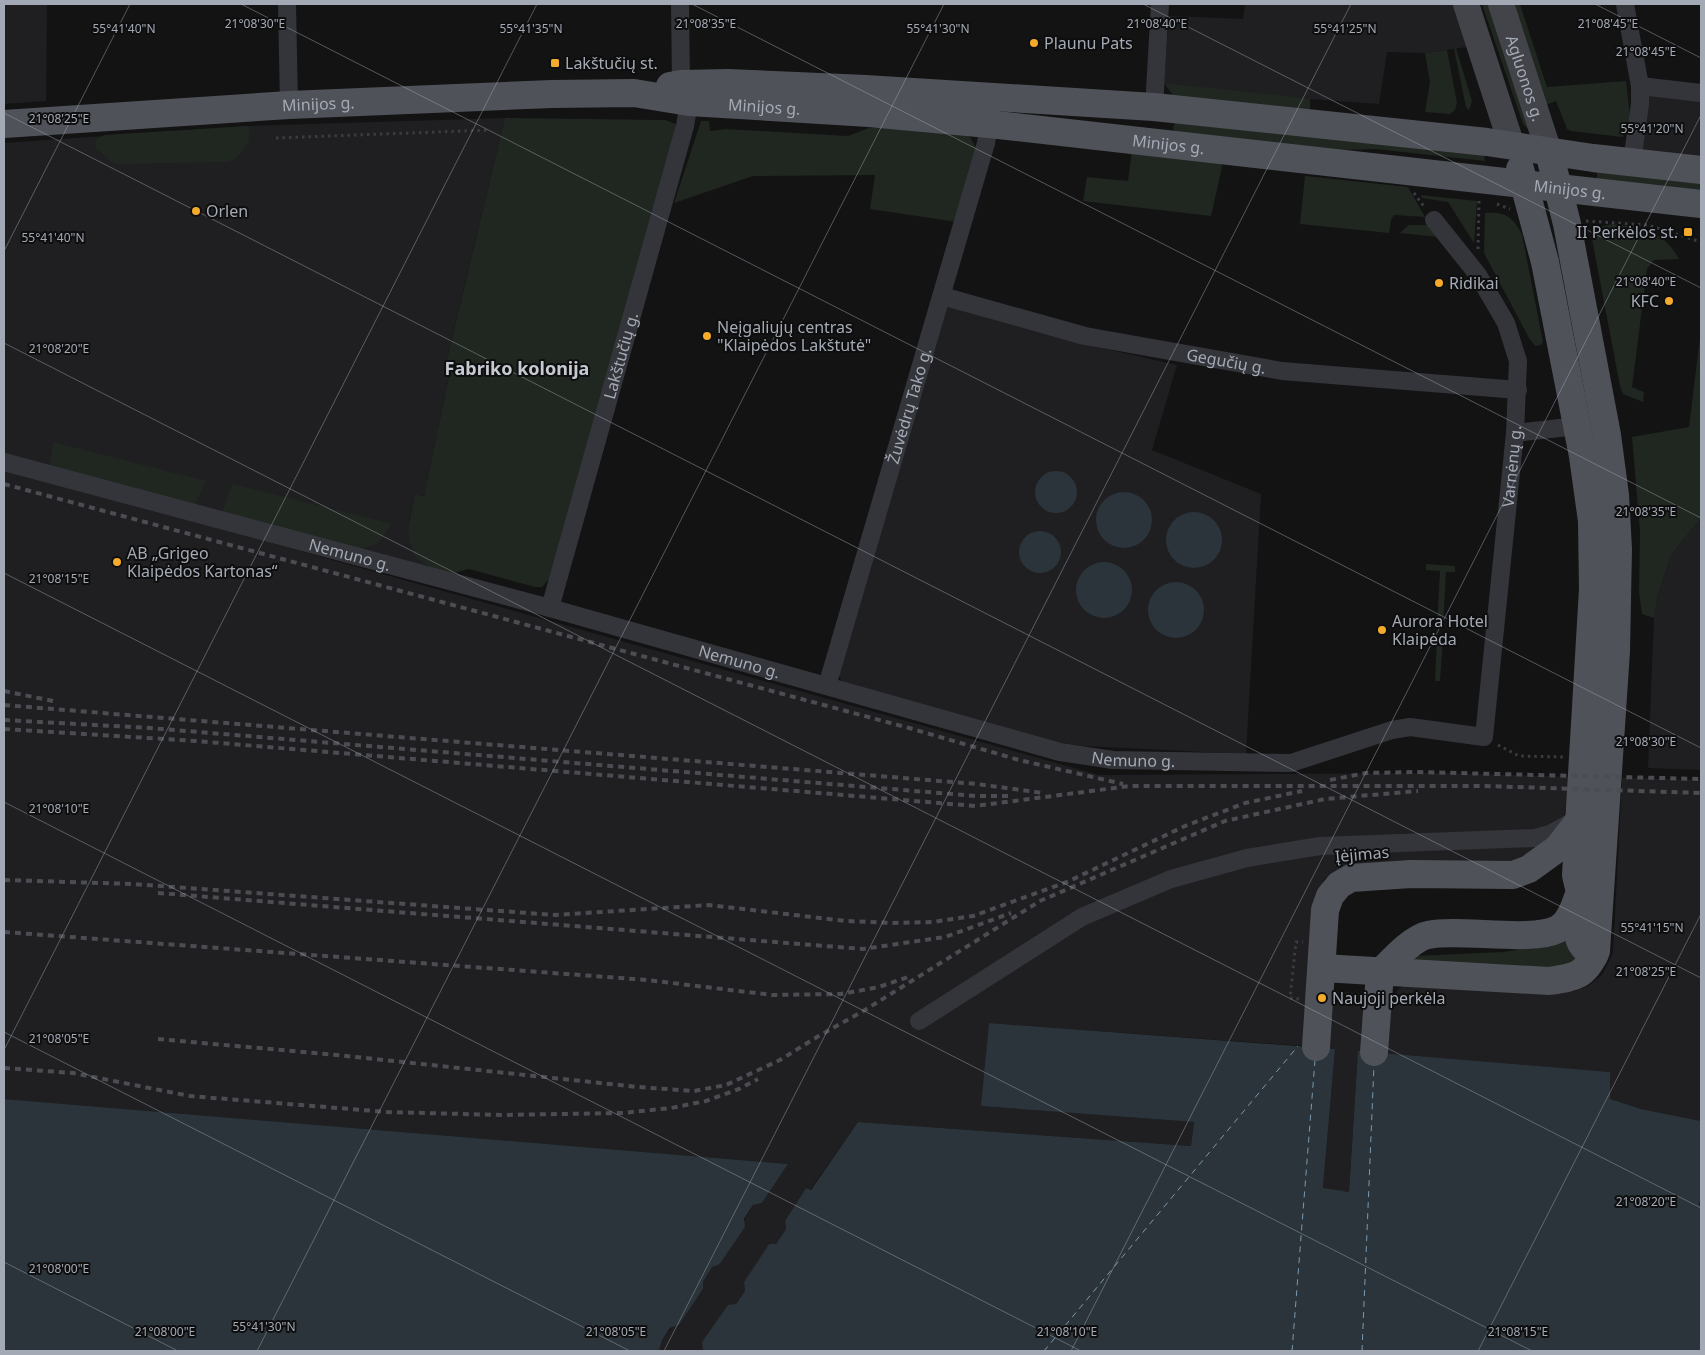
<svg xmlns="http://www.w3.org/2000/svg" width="1705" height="1355" font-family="'Noto Sans',sans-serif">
	<rect width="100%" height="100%" fill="#131314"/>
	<path fill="#1f1f21" d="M4,4h43l-1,97 -42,3z
		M1245,4h209l13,43 -42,6 -38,-1 -8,52 -69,-5v10l-135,-11 -11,-15 5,-67 74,3z
		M1646,79l55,6v73l-60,-7z
		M505,118l-60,248 6,1 -27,129 -9,-2 -7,33 1,13 16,24 11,7 -432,-116v-312l244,-17z
		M947,303l146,43 84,19 -25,85 109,44 -15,260 -163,-8 -40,-6 -196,-54 -6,-6 -3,-7z
		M4,468l1095,307 345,-2 128,4 -8,41 -41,44 -190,12 -8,4 -7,14 -14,154 -315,-23 -7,83 212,16 -3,24 -333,-24 -48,68 -4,-2 -21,33 1,8 -10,15h-7l-25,38 1,9 -42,60h-44l3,-11 9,-12 8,-3 24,-36v-7l9,-15 7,-2 34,-60 9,-2 26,-39 -784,-65z
		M1701,518v252l-53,-2 6,-150 4,-24 13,-39z
		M1622,778l79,2v341l-60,-12 -32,-10 1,-27 -228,-19 9,-57 14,-12 21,-5 149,12 13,-5 14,-11 11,-22z
		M1329,991l41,3 -5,58h-7l-9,140 -26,-3 12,-140 -10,-1z"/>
	<path fill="#1f2720" d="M1482,4h10l38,127 -7,-7z
		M1508,4h12l27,83 79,-6 4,35 -7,21 -52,-6 -4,-2 -11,-28 -13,5z
		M1456,48l16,53 -3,9 -3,-3 -12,-58z
		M1447,50l10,53 -2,7 -5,4 -25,-2 5,-30 -5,-29z
		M1164,83l146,16v10l-21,2 -114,-13z
		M505,118l160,2 11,4 1,10 -126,443 -9,10h-7l-66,-18 -19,5 -14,-3 -20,-13 -7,-18 -1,-12 7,-34 9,2 27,-129h-6z
		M1177,120l306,31 2,10 -110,-12 -69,2 -132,-17 -1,-7z
		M701,121h8l1,10 16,-2 122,7 21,-8 18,-1 76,7 7,3 7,13 -20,72 -87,-13 5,-34 -122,1 -79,27z
		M248,126c6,14 -6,30 -19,36l-112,2 -6,-2 -16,-15 2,-8 7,-4z
		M1132,150l88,10 2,7 -11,49 -128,-15 4,-24 41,4z
		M1597,172l104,12v9l-104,-11z
		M1305,176l103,11 17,30 -31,-2 -3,5 -2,13 -89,-9z
		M1421,195l56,6 -3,42 -26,-41 -26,-4z
		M1485,213c20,-2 28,4 37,21l21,108 -2,3 -6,1 -6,-8 -45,-85z
		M1612,224c31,4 51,6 67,35l-25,1 -7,9 -15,118 12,5 -1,10 -20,-8 -3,-8 -28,-147 5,-11z
		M1409,225h22l8,12 -39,-4z
		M1700,337l1,181 -30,37 -13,39 -4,24 -12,-4 -3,-21 1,-62 -8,-94 57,-10z
		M53,442l153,39 -12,26 -144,-41z
		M232,484l160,40 -15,20 -19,6 -136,-37z
		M1426,564l29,2v6h-9l-3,54h-6l3,-55 -14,-1z
		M1437,638h6l-3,43h-5z
		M1571,935l6,25 -20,13 -146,-12 3,-5 89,-4 36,-6z"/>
	<path fill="#2b343a" d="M1035 492a21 21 0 1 1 42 0a21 21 0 1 1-42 0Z
		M1096 520a28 28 0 1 1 56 0a28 28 0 1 1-56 0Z
		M1166 540a28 28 0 1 1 56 0a28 28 0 1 1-56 0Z
		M1019 552a21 21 0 1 1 42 0a21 21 0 1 1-42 0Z
		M1076 590a28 28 0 1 1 56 0a28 28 0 1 1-56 0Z
		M1148 610a28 28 0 1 1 56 0a28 28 0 1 1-56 0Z
		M989,1023l346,26 -12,139 26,4 9,-141 252,21v27l31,10 60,12v74l-2,10h2v146h-998l-1,-9 26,-37 8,-1 9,-13 -1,-9 25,-38h7l10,-15 -1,-8 21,-33 5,2 47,-68 333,24 3,-24 -213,-16z
		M4,1099l784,65 -26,39 -9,2 -9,14 1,8 -26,38 -7,2 -9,15v7l-24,36 -9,3 -8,12 -3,11h-655z"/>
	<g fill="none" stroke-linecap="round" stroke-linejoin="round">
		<path stroke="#7a99b1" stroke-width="1" stroke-dasharray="6 5" stroke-linecap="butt" d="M1044,1351l254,-305
			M1292,1351l23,-291
			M1362,1351l12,-286"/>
		<path stroke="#3a3c41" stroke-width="3" stroke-dasharray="2.5 4" stroke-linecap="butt" d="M276,138l214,-8
			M1414,193l11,15
			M1497,204l13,5
			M1586,221l62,4 53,17
			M1478,249l1,-49
			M1498,745l21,11 45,1
			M1340,995l19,2
			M1299,999l-9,-1 6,-56h7"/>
		<g stroke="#34353a" stroke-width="18">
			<path d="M287,4l2,101"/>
			<path d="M680,4l1,80"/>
			<path d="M1625,4l15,82v18l-8,58"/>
			<path d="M1640,86l61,7"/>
			<path d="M1154,107l6,-103"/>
			<path id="s1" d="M942,296l143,40 197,35 236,19"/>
			<path d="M1515,433l62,-7"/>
			<path id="s2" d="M4,462l546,146 510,144 53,8 178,3 101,-33 18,-3 74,10 31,-304 3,-72 -12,-38 -28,-48 -44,-55"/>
			<path id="s3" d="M550,608l135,-482 4,-24"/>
			<path id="s4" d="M827,686l159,-543 3,-19"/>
			<path d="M919,1021l163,-104 89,-38 76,-21 73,-12 215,-8 15,-4 22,-12"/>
		</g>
		<g stroke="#42444a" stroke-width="26">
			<path d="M1466,4l46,142"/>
			<path id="s5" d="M1501,4l48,148"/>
		</g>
		<g stroke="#505259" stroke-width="28">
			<path d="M670,86l11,-2 47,-1 138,6 288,18 333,35 106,16 108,12"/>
			<path id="s6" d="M4,124l285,-19 263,-11 82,-1 55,9 180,11 120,11 712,80"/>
			<path d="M1520,169l25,93 38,194 9,65 1,68 -17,286c2,10 6,22 6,32 -1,24 -12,32 12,49"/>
			<path d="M1322,968l227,13c27,-4 36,-5 47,-30l20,-300 2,-102 -3,-54 -8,-60 -40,-211 -18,-72"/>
			<path d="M1316,1047l9,-137 5,-14 9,-11 12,-7 60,-4 102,1 16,-6 29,-21 23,-30"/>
			<path d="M1374,1052l6,-79c11,-11 32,-35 48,-38 32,-7 103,8 130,-6 11,-6 16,-20 20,-32"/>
		</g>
		<path stroke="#4b4d53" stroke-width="4" stroke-dasharray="6 5" stroke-linecap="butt" d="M4,484l905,244 110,32 104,24
			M4,691l54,11
			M4,705l973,79 66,9
			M4,720l146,8 826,68h32
			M4,729l192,12 779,65 155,-20h355l216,7
			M1330,780l36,-7 50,-1 285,7
			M4,880l129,4 422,31 154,-10 137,16 45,2 42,-1 40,-6 94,-34 118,-56 60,-23 57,-12
			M158,893l705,56 82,-12 66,-24
			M4,932l643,48 125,15 69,-1 38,-7 32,-11
			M158,1039l179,16 301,32 56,4 32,-6 54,-25 37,-23 48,-27 175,-109 185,-80 100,-22 93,-8
			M4,1068l69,5 117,23 197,16 114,3 121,-2 49,-5 35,-7 33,-12 19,-10"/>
	</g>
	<path fill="none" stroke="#a4aab5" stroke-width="1" stroke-opacity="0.45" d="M241,4l1460,744M692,4l1009,514M1143,4l558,284M1595,4l106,54M4,113l1697,865M4,251l126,-247M4,343l1697,865M4,573l1528,778M4,802l1077,549M4,1032l626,319M4,1050l533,-1046M4,1262l174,89M257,1351l687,-1347M664,1351l687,-1347M1071,1351l630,-1236M1478,1351l223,-437"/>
	<g fill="#f4ab2b" stroke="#0e0e0f" stroke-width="2">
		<circle cx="1034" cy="43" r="5"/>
		<rect x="550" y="58" width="10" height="10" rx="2.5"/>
		<circle cx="196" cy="211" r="5"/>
		<rect x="1683" y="227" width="10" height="10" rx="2.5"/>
		<circle cx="1439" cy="283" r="5"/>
		<circle cx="1669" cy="301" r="5"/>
		<circle cx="707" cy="336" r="5"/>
		<circle cx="117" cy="562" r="5"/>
		<circle cx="1382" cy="630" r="5"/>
		<circle cx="1322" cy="998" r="5"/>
	</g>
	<g text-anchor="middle" stroke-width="4" stroke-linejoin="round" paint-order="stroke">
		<g font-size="16" fill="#a4aab5" stroke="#0e0e0f" text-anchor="start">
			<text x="1044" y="49">Plaunu Pats</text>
			<text x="565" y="69">Lakštučių st.</text>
			<text x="206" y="217">Orlen</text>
			<text x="1678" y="238" text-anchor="end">II Perkėlos st.</text>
			<text x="1449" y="289">Ridikai</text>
			<text x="1659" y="307" text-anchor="end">KFC</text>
			<text x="717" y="333">Neįgaliųjų centras<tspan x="717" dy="18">"Klaipėdos Lakštutė"</tspan></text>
			<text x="127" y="559">AB „Grigeo<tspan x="127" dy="18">Klaipėdos Kartonas“</tspan></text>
			<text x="1392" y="627">Aurora Hotel<tspan x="1392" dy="18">Klaipėda</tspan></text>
			<text x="1332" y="1004">Naujoji perkėla</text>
		</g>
		<g font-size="16" fill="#a4aab5" stroke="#0e0e0f">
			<text dy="6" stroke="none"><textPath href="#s5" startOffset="78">Agluonos g.</textPath></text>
			<text dy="6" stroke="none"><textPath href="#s6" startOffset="315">Minijos g.</textPath></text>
			<text dy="6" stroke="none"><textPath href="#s6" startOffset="762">Minijos g.</textPath></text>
			<text dy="6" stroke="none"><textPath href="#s6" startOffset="1168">Minijos g.</textPath></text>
			<text dy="6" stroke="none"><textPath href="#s6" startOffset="1572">Minijos g.</textPath></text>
			<text dy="6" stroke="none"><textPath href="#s3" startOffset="262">Lakštučių g.</textPath></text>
			<text dy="6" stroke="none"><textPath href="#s1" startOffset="292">Gegučių g.</textPath></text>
			<text dy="6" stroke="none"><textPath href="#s4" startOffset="292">Žuvėdrų Tako g.</textPath></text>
			<text dy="6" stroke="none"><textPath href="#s2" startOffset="1798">Varnėnų g.</textPath></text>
			<text dy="6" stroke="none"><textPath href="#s2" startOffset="358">Nemuno g.</textPath></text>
			<text dy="6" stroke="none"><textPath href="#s2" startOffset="762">Nemuno g.</textPath></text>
			<text dy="6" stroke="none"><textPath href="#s2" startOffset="1169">Nemuno g.</textPath></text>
			<text transform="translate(1362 854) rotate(-5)" y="6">Įėjimas</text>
		</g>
		<g font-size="18" font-weight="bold" fill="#c5c9d1" stroke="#0e0e0f">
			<text x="517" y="375">Fabriko kolonija</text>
		</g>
	</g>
	<g font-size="12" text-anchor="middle" fill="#a4aab5" stroke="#0e0e0f" stroke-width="4" stroke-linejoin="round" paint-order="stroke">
		<text x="255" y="28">21°08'30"E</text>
		<text x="706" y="28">21°08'35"E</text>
		<text x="1157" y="28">21°08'40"E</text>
		<text x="1608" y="28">21°08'45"E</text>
		<text x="124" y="33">55°41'40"N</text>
		<text x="531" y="33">55°41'35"N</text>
		<text x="938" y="33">55°41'30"N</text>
		<text x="1345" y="33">55°41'25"N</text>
		<text x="1646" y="56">21°08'45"E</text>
		<text x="59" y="123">21°08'25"E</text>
		<text x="1652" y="133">55°41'20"N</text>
		<text x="53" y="242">55°41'40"N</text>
		<text x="1646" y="286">21°08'40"E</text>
		<text x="59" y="353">21°08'20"E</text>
		<text x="1646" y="516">21°08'35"E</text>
		<text x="59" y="583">21°08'15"E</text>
		<text x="1646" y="746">21°08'30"E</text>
		<text x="59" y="813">21°08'10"E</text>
		<text x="1652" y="932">55°41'15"N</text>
		<text x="1646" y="976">21°08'25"E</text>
		<text x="59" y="1043">21°08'05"E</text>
		<text x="1646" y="1206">21°08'20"E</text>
		<text x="59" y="1273">21°08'00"E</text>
		<text x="264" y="1331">55°41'30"N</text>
		<text x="165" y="1336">21°08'00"E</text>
		<text x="616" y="1336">21°08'05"E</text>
		<text x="1067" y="1336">21°08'10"E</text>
		<text x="1518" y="1336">21°08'15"E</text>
	</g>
	<rect width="1705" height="1355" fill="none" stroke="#a4aab5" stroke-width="10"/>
</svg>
